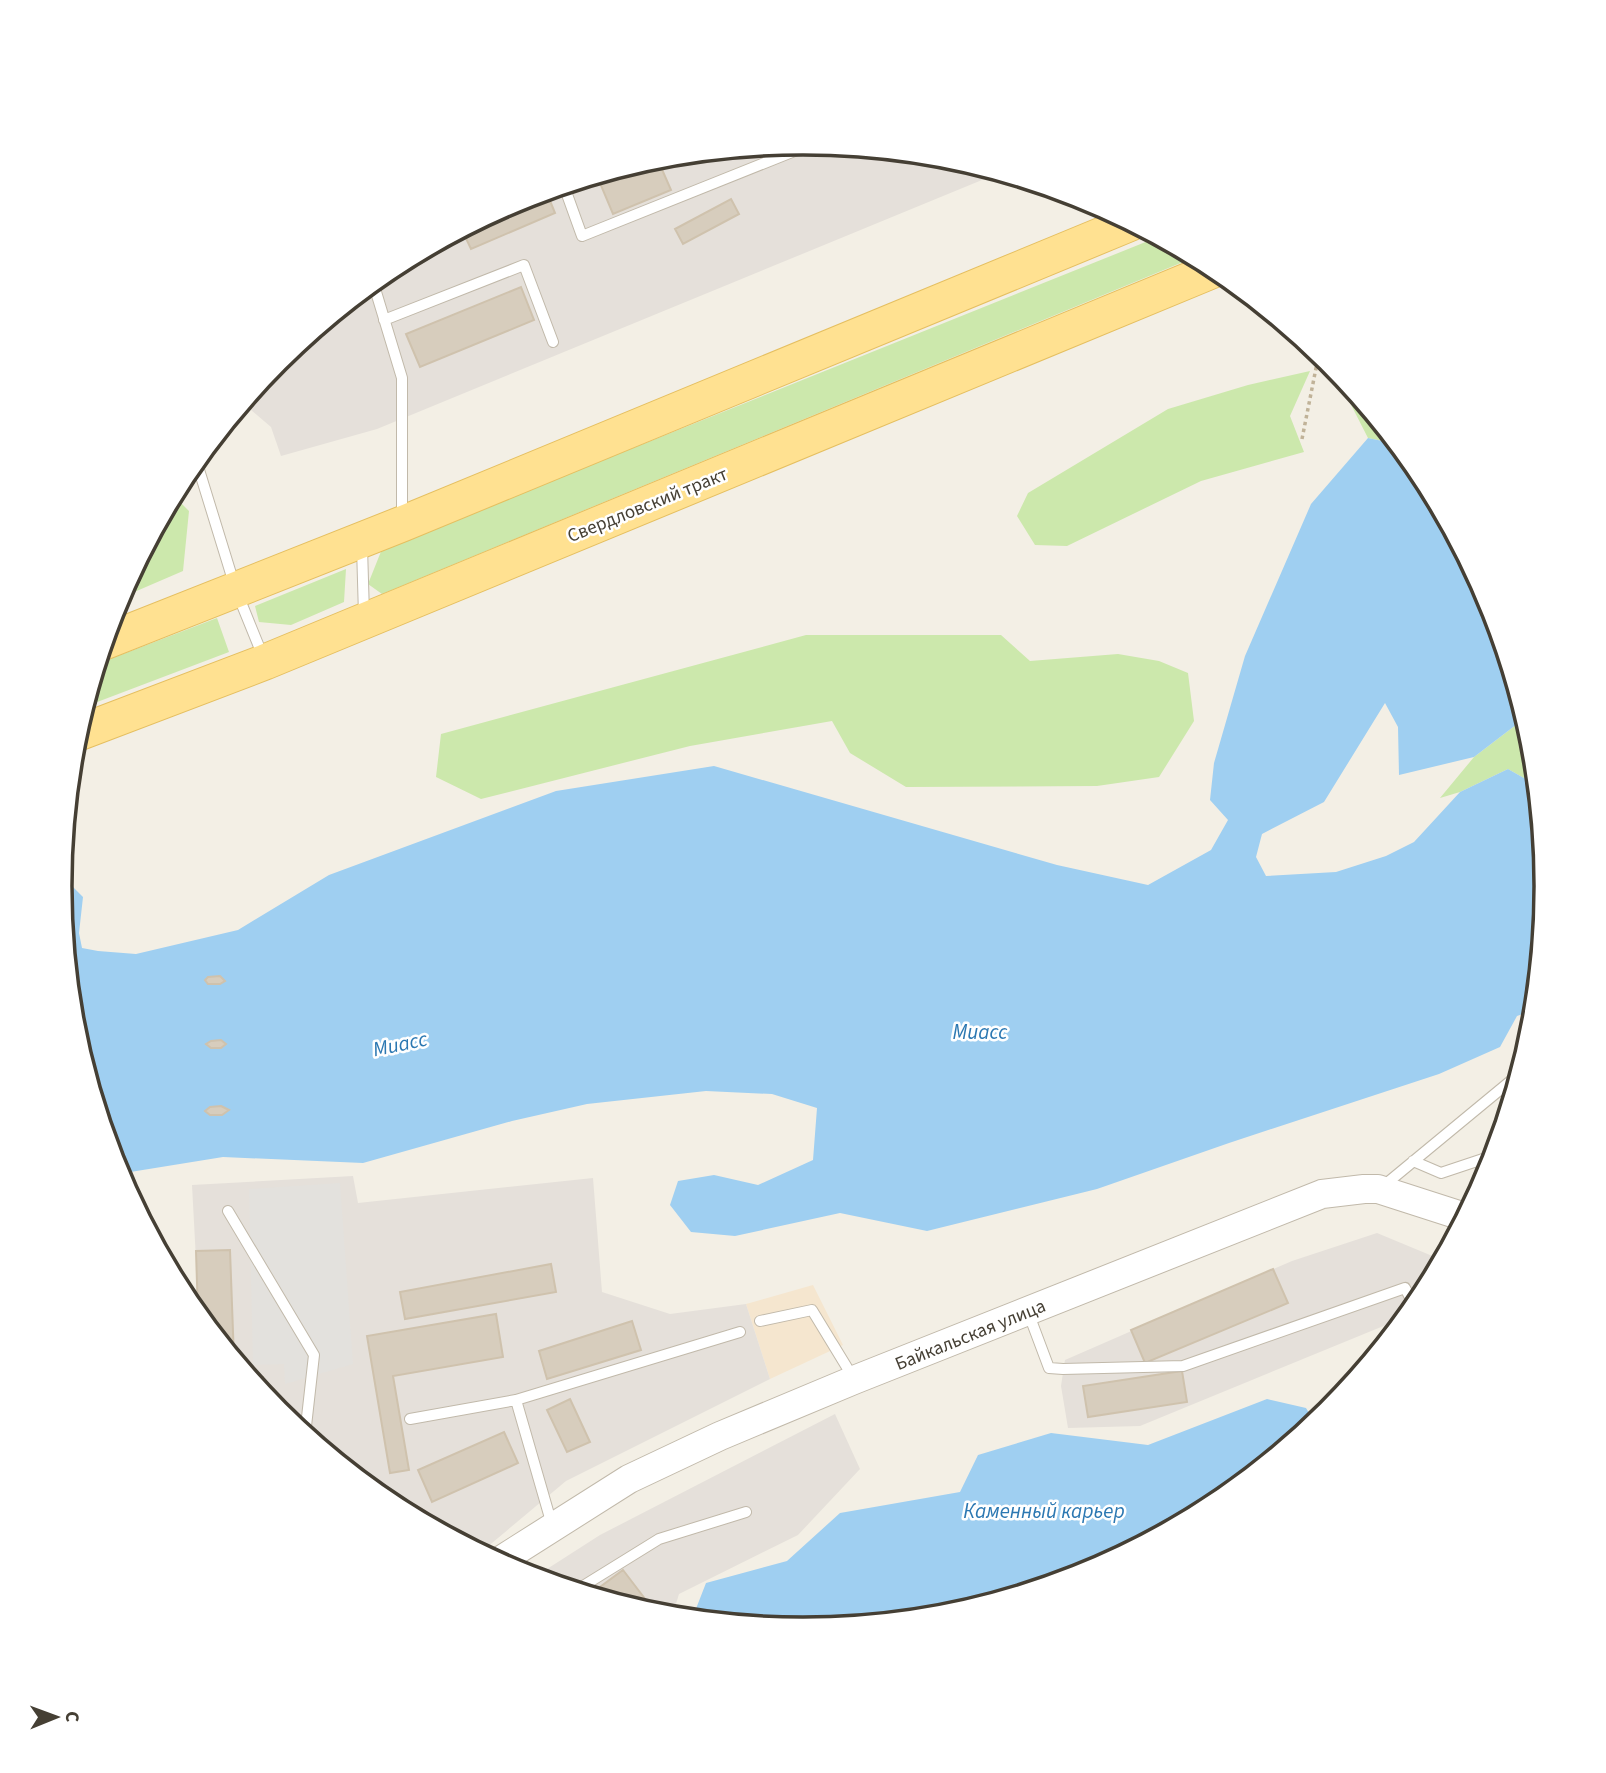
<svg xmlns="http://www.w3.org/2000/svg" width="1606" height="1773" font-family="'Source Sans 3',sans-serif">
	<rect width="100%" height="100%" fill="#f3efe5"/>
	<path fill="#f5e6cf" d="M813,1285l30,60 -73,34 -24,-75z"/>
	<path fill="#e5e0da" d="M803,143l145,14 51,16 -622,256 -96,27 -10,-29 -28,-24 35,-43 112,-92 129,-69 139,-42z
		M353,1176l5,27 235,-25 9,114 68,22 76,-10 24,75 -204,102 -86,72 -90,-49 -113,-92 -78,-96 -7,-131z
		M1377,1233l65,27 -21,40 -17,20 -1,-2 -263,108 -72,2 -7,-42 4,-26 227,-99z
		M835,1414l25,55 -62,66 -119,59 -7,23 -14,-1 -125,-38 67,-43z"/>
	<path fill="#cce8ac" d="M1158,237l37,20 -813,337 -14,-10 14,-35z
		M1310,371l-20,45 14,36 -103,29 -134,65 -32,-1 -18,-29 11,-23 140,-84 80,-24z
		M1349,385l48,59 -29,-6 -24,-47z
		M173,495l16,16 -6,60 -65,28z
		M346,569l-2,33 -53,23 -32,-3 -4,-16z
		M217,618l12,34 -145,55 13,-43z
		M806,635h195l29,26 88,-7 41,7 29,12 6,48 -35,56 -62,9 -191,1 -56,-34 -18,-32 -142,25 -209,53 -45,-22 5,-43z
		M1525,718l7,24 4,43 -28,-16 -48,23 -20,6 34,-41z"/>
	<path fill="#e3e1dd" d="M340,1183l13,181 -68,20 -1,-20 -31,1 -4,-176z"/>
	<path fill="#9fcff1" d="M1368,438l29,6 24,30 69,128 35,116 -51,39 -75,18 -1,-48 -13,-24 -61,99 -62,32 -6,23 10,19 70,-4 50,-16 28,-14 46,-50 48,-23 28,16 10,101 -12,124 -17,6 -17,31 -61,27 -210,69 -132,46 -170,42 -87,-18 -105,23 -44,-4 -21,-27 8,-24 36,-6 44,10 55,-25 4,-52 -45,-14 -66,-3 -119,13 -75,17 -149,42 -140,-6 -105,17 -44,-143 -14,-144 10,-3 13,13 -4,36 3,15 16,3 38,3 102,-24 91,-55 227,-84 158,-25 343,99 91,20 63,-35 17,-30 -18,-20 4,-37 31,-107 66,-152z
		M1267,1399l39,9 9,15 -99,82 -129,69 -139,42 -145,14 -111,-11 14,-36 81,-22 53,-48 120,-21 18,-37 73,-22 97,12z"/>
	<path fill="#d7cdbd" stroke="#cfc2ad" stroke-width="2" d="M657,158l14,32 -58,24 -16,-38z
		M546,191l9,22 -84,36 -9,-19 57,-31z
		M731,199l8,15 -56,30 -8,-15z
		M521,287l13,33 -114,47 -14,-33z
		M355,297l4,9 -24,9 -1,-1z
		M220,976l5,5 -5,3h-12l-3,-4 3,-3z
		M221,1040l5,4 -5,4h-10l-5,-4 5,-3z
		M221,1106l8,4 -7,5h-12l-5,-4 5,-4z
		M230,1250l4,109 -36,-44 -2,-64z
		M551,1264l5,28 -151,27 -5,-27z
		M1273,1269l15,34 -143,60 -14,-33z
		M496,1314l7,43 -110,19 16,94 -19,3 -23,-137z
		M632,1321l9,29 -94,29 -8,-28z
		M1182,1371l5,31 -99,15 -5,-31z
		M263,1377l1,19 -15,-18z
		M570,1399l20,43 -23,10 -20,-42z
		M504,1432l14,31 -86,39 -14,-32z
		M623,1570l29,38 -6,4 -43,-13 -7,-9z"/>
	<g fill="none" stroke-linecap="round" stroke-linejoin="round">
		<g stroke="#c1b9aa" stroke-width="12">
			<path id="service" d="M564,186l18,50 230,-92
				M373,282l29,96v139
				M384,320l140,-55 29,77
				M196,460l40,130 28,69
				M362,547l2,68
				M1413,1161l28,12 54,-18
				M1381,1188l132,-109
				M228,1211l86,144 -9,80
				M1028,1312l21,56 14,1 120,-3 222,-78 10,19
				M760,1321l52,-11 42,69
				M516,1400l36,125
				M410,1419l106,-19 224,-68
				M575,1591l84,-52 87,-27"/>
		</g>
		<g stroke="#c1b9aa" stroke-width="30">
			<path id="tertiary" d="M498,1562l131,-83 91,-43 134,-56 468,-186 42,-5h14l87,28"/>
		</g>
		<g stroke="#e5bf60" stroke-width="37">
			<path id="primary" d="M104,642l298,-118 729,-301
				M76,734l189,-72 951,-393"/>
		</g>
		<path stroke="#c0b298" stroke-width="3.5" stroke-dasharray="3.5 3.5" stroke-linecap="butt" d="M1302,439l17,-86"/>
		<use href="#service" stroke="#fff" stroke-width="10"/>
		<use href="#tertiary" stroke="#fff" stroke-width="28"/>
		<use href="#primary" stroke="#ffe191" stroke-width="35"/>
	</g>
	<g text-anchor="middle" stroke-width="5" stroke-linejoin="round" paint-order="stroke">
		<g font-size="19" fill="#453f34" stroke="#fff">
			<text transform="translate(647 504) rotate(-22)" y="7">Свердловский тракт</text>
			<text transform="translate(970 1334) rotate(-22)" y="7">Байкальская улица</text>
		</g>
		<g font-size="21" font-style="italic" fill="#2c78b2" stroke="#fff">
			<text x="980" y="1039">Миасс</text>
			<text transform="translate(400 1044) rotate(-12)" y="7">Миасс</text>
			<text x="1044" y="1518">Каменный карьер</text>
		</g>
	</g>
	<path d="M0 0H1606V1773H0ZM72 886a731 731 0 1 1 1462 0a731 731 0 1 1-1462 0Z" fill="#fff" fill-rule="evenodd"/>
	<path fill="none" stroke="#453f34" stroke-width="3.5" d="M72 886a731 731 0 1 1 1462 0a731 731 0 1 1-1462 0Z"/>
	<g transform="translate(56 1717) rotate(89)" stroke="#ffffff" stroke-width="5" paint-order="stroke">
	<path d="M0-5L12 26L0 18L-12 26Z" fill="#453f34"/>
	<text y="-10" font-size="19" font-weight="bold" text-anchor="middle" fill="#453f34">С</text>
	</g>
</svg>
